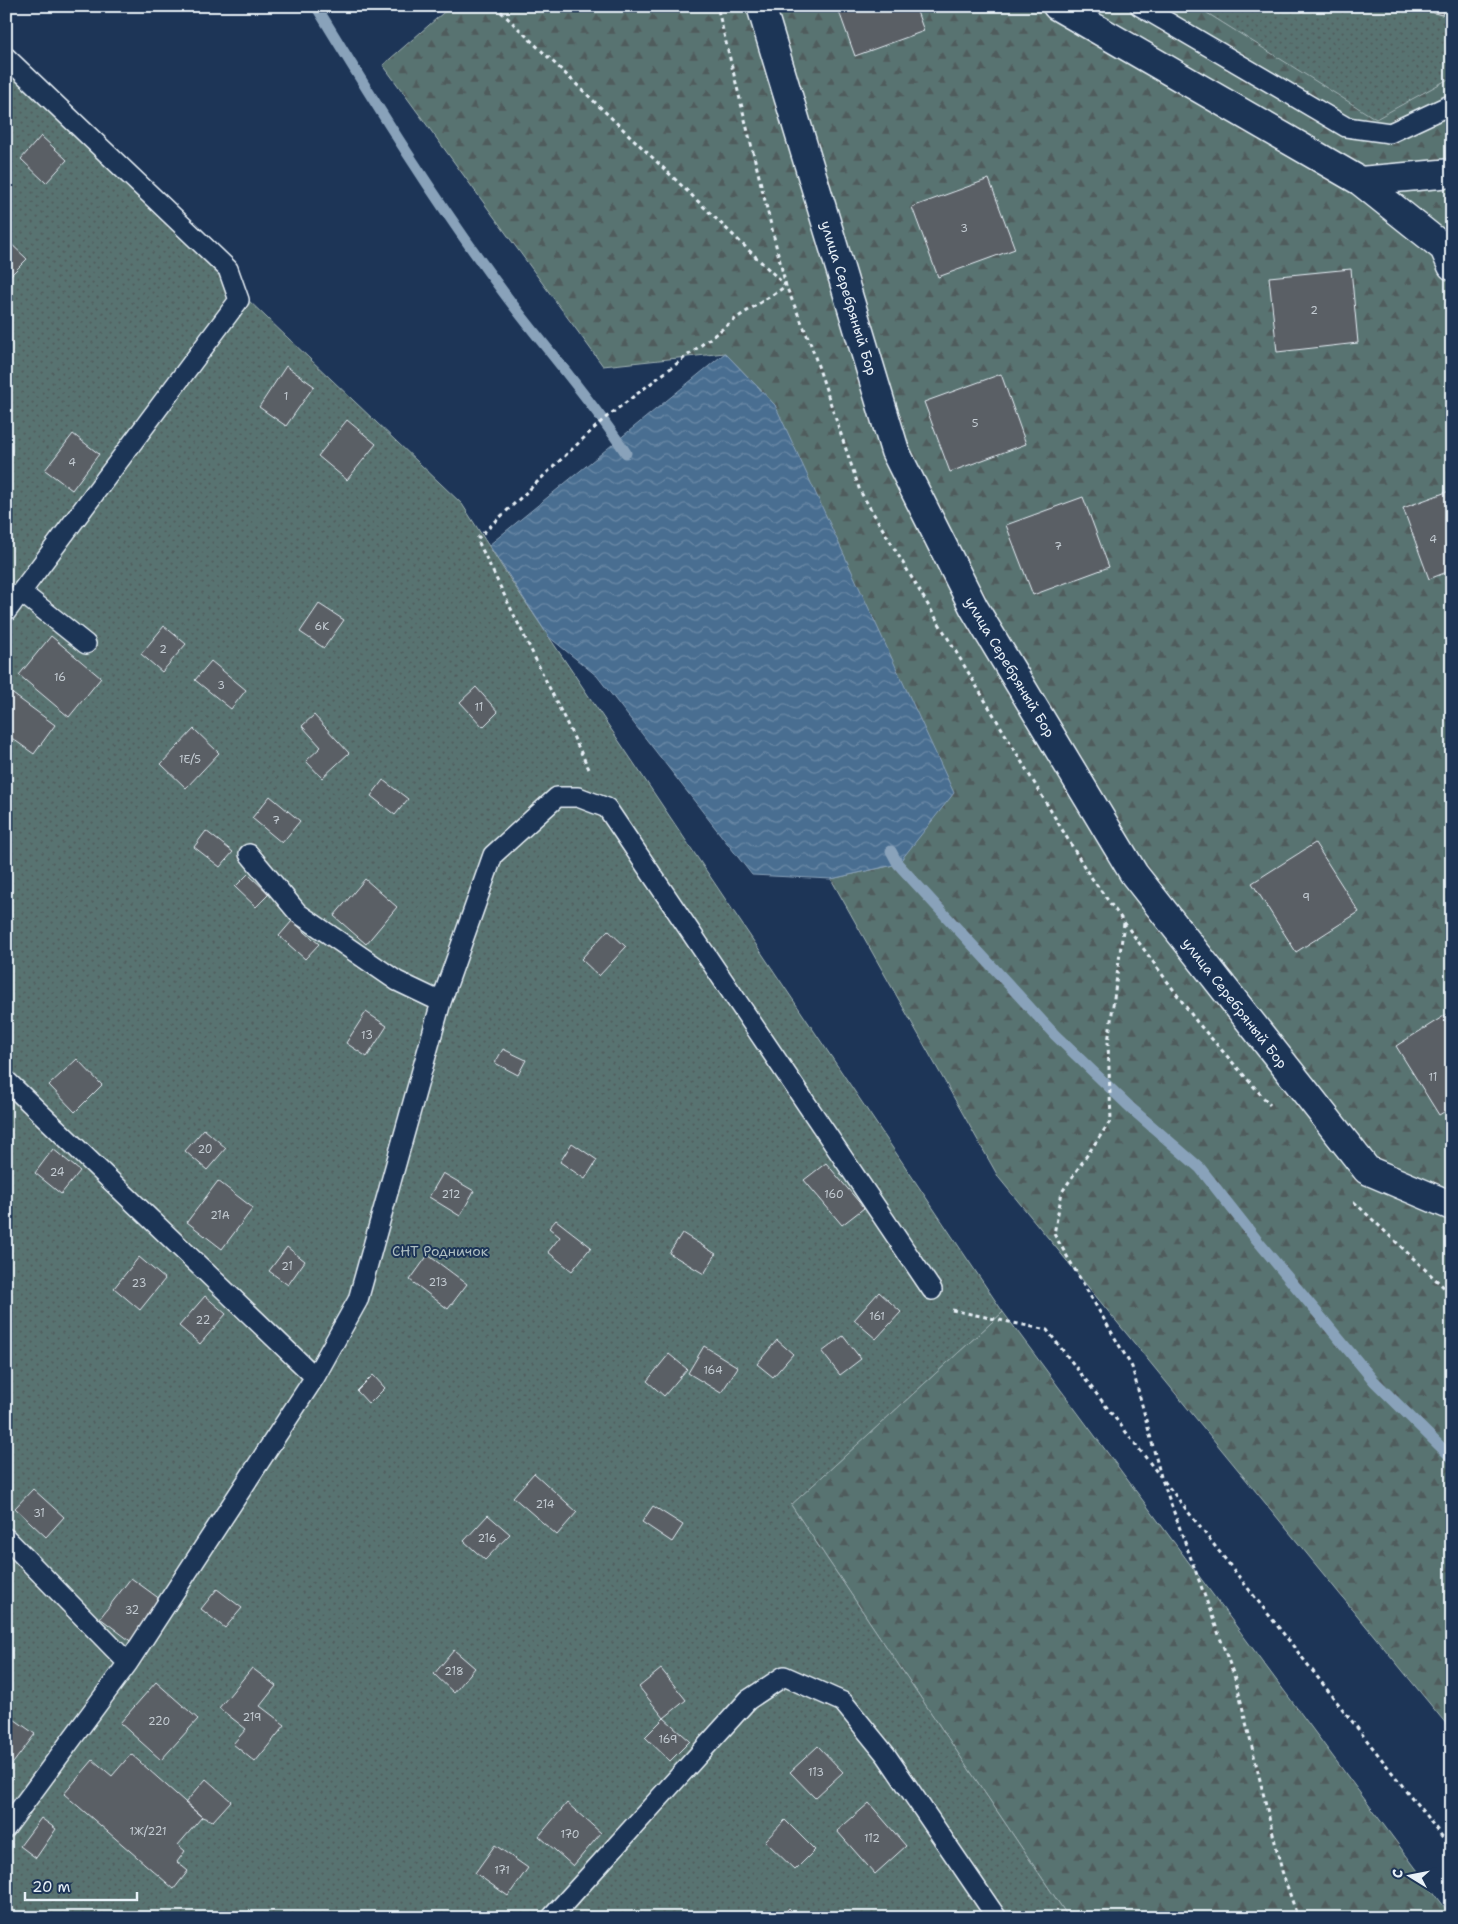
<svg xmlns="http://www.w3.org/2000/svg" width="1458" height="1924" font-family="'Shantell Sans',sans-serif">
	<defs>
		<pattern id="forest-firs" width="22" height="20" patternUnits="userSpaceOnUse" patternTransform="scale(1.25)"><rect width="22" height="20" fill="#597371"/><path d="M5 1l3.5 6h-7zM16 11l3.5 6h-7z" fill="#4f5b5c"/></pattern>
		<pattern id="garden-dots" width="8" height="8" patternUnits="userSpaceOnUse" patternTransform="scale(1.25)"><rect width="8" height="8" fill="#597371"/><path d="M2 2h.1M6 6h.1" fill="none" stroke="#4f5b5c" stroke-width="1.8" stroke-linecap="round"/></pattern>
		<pattern id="water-waves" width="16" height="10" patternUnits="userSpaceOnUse" patternTransform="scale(1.25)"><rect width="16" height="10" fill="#496e91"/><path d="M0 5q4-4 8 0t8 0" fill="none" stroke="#6c8aa7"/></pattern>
	</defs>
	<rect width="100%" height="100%" fill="#1d3557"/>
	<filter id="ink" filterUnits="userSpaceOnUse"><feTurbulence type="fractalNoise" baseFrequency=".02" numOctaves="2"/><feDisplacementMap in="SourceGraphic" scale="10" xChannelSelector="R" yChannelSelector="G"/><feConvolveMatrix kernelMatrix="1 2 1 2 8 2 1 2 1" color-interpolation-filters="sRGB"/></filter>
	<g filter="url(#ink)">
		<path fill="url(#forest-firs)" stroke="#a0b2b4" d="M451,6h745l180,112 76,-41v1654l-453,-553 -168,-299 67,-15 -123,-459 -50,-52 -122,13 -220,-301z
			M1003,1312l449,605v1h-383l-278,-413z"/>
		<path fill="url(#garden-dots)" stroke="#a0b2b4" d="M1196,6h256v71l-76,42z
			M6,69l456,435 48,75 493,733 -212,193 278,413h-1063z"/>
		<path fill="url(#water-waves)" stroke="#89a2ba" d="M725,353l50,52 179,388 -56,71 -67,15 -79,-4 -155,-199 -48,-39 -60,-92z"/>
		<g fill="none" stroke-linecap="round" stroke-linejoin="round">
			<path stroke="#89a2ba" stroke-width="11" d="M316,6c60,99 121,198 191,291 39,52 83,101 119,156
				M891,851l7,13 157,171 78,75 67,58 56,71 118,142 78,77"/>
		</g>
		<path fill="#5a5e65" stroke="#e8f1f8" d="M837,6h78l9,25 -69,25z
			M1408,6h37l-3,9z
			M41,136l26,24 -21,23 -25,-24z
			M989,179l26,70 -77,28 -26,-70z
			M6,239l21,20 -21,21z
			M1351,269l7,74 -81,9 -8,-75z
			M286,366l28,20 -28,40 -27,-19z
			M1001,374l25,70 -76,28 -26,-70z
			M347,420l29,24 -29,36 -29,-24z
			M73,434l26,20 -27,36 -27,-20z
			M1452,490v80l-23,9 -26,-71z
			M1083,497l26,70 -76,28 -27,-70z
			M319,604l25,16 -20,28 -24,-16z
			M164,626l22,18 -24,28 -21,-18z
			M51,636l50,42 -32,39 -50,-42z
			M211,661l35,29 -15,19 -36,-29z
			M476,687l22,25 -15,15 -23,-25z
			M6,689l49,36 -21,29 -28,-20z
			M314,715l35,38 -27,25 -16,-17 15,-14 -19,-21z
			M194,729l25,24 -33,35 -25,-24z
			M383,780l25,19 -13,16 -24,-19z
			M270,796l30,25 -18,22 -30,-25z
			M206,831l27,21 -13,15 -26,-20z
			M1315,843l44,69 -63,40 -44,-69z
			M248,874l21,20 -13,13 -21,-20z
			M365,879l32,28 -31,37 -32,-28z
			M292,921l27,23 -14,15 -26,-23z
			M608,930l18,17 -27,29 -18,-17z
			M1452,1011v96l-13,8 -43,-69z
			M366,1012l21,14 -20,31 -21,-14z
			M503,1049l23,11 -8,15 -23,-12z
			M77,1059l25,26 -27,27 -26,-27z
			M204,1129l22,19 -19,22 -22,-19z
			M572,1143l25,17 -12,19 -25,-17z
			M53,1149l27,22 -19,23 -26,-21z
			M826,1163l38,45 -22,17 -38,-45z
			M443,1173l31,18 -14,25 -31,-19z
			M218,1181l35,27 -31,41 -35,-27z
			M556,1220l35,27 -19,24 -24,-19 12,-15 -11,-9z
			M682,1233l34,21 -12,20 -35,-21z
			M287,1247l18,14 -17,24 -19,-14z
			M428,1255l39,29 -19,25 -38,-29z
			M139,1257l26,22 -25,31 -26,-22z
			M879,1292l22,20 -25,27 -22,-19z
			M205,1296l21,18 -26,30 -21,-18z
			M843,1336l18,23 -21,16 -18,-23z
			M777,1340l16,14 -20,23 -16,-13z
			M704,1346l34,21 -17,26 -33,-20z
			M669,1354l18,15 -23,27 -17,-15z
			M373,1375l12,13 -16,16 -12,-13z
			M534,1473l43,39 -20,23 -44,-38z
			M33,1489l31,28 -18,20 -31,-29z
			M653,1506l30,19 -11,17 -30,-20z
			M488,1515l22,19 -25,26 -21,-19z
			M131,1578l33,24 -31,41 -33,-25z
			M217,1589l25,19 -17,20 -24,-19z
			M454,1650l21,18 -21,25 -20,-19z
			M252,1668l24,18 -16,20 25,19 -30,37 -22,-18 13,-15 -27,-21z
			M661,1669l25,31 -22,18 -25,-31z
			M156,1682l42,37 -37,41 -41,-37z
			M11,1717l24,17 -28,37 -1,-48z
			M664,1718l26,23 -20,20 -25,-24z
			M818,1746l25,26 -28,26 -25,-26z
			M131,1754l71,63 -24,28 7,6 -8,11 11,9 -14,18 -110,-95 29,-34 19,16z
			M206,1779l25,22 -18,20 -11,-4 -17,-14z
			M567,1803l34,30 -28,33 -34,-30z
			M869,1803l37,43 -31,28 -38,-43z
			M41,1818l15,11 -20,29 -16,-12z
			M785,1820l30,30 -20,20 -30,-29z
			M495,1845l33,23 -20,28 -33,-23z
			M789,1908l10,10h-20z"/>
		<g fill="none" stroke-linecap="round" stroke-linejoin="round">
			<g stroke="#e8f1f8" stroke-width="22">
				<path id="lane" d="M1140,6l206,121 44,6 62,-29
					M6,57l222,212 11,31 -233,312
					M21,592l65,52
					M249,854l49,59 99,68 44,21
					M6,1080l309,297
					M6,1538l122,125
					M6,1828l122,-165 187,-286 43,-77 83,-298 52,-147 64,-58h21l29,11 325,482
					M551,1918l197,-218 36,-24 59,26 43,53 111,163"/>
			</g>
			<g stroke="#e8f1f8" stroke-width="31">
				<path id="street" d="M761,6l134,445 79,157 160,266 233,296 85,36
					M1057,6l303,175 92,-8
					M1360,181l84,67 8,18"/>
			</g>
			<path stroke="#e8f1f8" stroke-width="3" stroke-dasharray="4 4" stroke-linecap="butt" d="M495,6l291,280 24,56 50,149 228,382 109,149 73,83
				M589,769l-112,-230 127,-120 134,-102 48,-31 -69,-280
				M1124,923l-16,120 3,77 -49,72 -8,42 78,133 29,110 75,204 46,190 16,47
				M1354,1202l98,93
				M952,1310l95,20 113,146
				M1164,1481l288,368"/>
			<use href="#lane" stroke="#1d3557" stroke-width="19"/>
			<use href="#street" stroke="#1d3557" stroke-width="28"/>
		</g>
	</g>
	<g text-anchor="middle" stroke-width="4" stroke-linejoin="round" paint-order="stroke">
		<g font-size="11" fill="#c4ccd3">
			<text x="964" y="232">3</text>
			<text x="1314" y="314">2</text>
			<text x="286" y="400">1</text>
			<text x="975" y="427">5</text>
			<text x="72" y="466">4</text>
			<text x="1433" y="543">4</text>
			<text x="1058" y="550">7</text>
			<text x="322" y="630">6К</text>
			<text x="163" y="653">2</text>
			<text x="60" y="681">16</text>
			<text x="221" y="689">3</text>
			<text x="479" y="711">11</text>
			<text x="190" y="763">1Е/5</text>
			<text x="276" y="824">7</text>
			<text x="1306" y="901">9</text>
			<text x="367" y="1039">13</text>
			<text x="1433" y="1081">11</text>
			<text x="205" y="1153">20</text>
			<text x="57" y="1176">24</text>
			<text x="451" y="1198">212</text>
			<text x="834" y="1198">160</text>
			<text x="220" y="1219">21А</text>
			<text x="287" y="1270">21</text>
			<text x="438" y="1286">213</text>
			<text x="139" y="1287">23</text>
			<text x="877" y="1320">161</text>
			<text x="203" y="1324">22</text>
			<text x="713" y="1374">164</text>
			<text x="545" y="1508">214</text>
			<text x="39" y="1517">31</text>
			<text x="487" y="1542">216</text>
			<text x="132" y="1614">32</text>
			<text x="454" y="1675">218</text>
			<text x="252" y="1721">219</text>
			<text x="159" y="1725">220</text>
			<text x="668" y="1743">169</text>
			<text x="816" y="1776">113</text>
			<text x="148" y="1835">1Ж/221</text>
			<text x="570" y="1838">170</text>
			<text x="872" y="1842">112</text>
			<text x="502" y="1874">171</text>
		</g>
		<g font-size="14" fill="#e8f1f8" stroke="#1d3557">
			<text transform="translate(849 298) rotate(73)" y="5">улица Серебряный Бор</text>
			<text transform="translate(1010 667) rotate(59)" y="5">улица Серебряный Бор</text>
			<text transform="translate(1235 1003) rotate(52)" y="5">улица Серебряный Бор</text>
		</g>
		<g font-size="14" fill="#afbfc2" stroke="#1d3557">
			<text x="440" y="1256">СНТ Родничок</text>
		</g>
	</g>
	<rect width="1458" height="1924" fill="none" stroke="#1d3557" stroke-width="25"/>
	<rect x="12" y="12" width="1433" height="1899" fill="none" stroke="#e8f1f8" stroke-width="2" filter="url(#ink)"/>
	<g transform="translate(1410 1876) rotate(280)" stroke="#1d3557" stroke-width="4" paint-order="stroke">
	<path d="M0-4L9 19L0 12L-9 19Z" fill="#e8f1f8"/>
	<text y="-8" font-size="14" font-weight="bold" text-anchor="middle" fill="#e8f1f8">С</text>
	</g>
	<path d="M25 1892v8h112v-8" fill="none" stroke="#e8f1f8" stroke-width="2.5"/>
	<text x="32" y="1892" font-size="15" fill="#e8f1f8" stroke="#1d3557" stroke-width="4" paint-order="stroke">20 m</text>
</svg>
